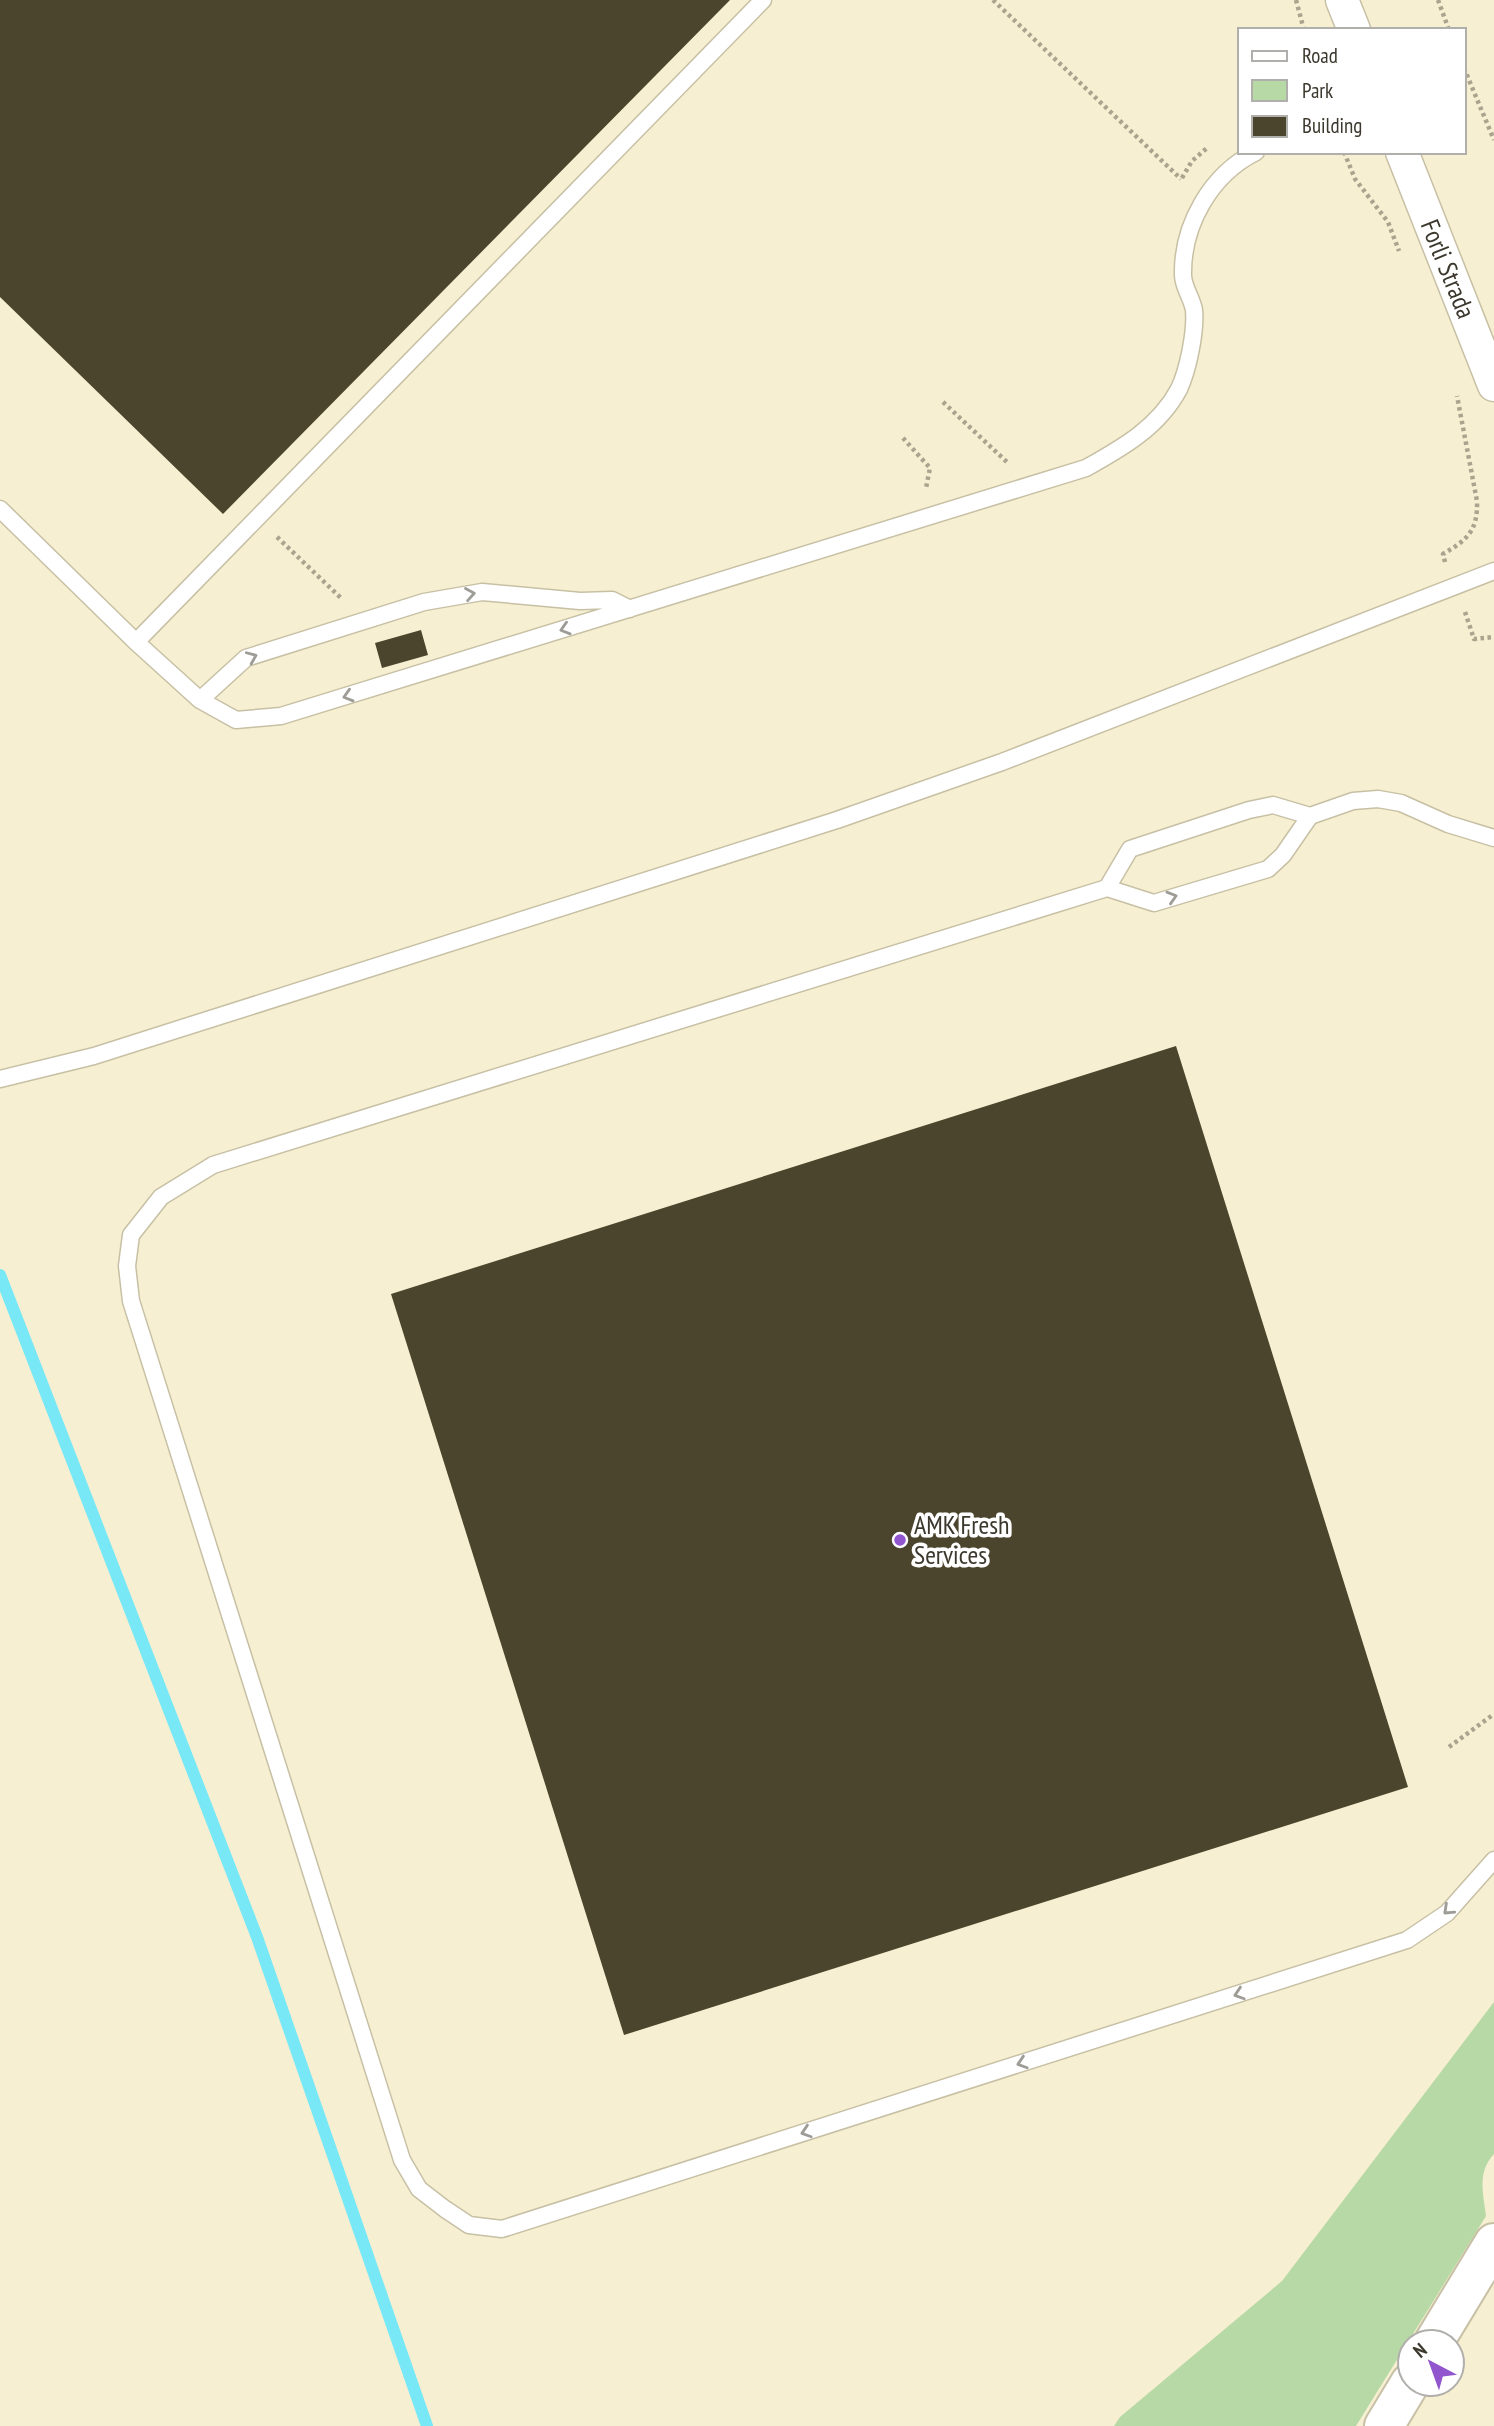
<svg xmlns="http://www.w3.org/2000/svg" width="1494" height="2426" font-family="'PT Sans Narrow',sans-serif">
	<rect width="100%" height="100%" fill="#f7efd2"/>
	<path fill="#b7d9a5" d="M1494,2002v152c-17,18 -11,39 -8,62l-130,210h-242l6,-9 162,-136z"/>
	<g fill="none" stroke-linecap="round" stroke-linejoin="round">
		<path stroke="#78e8f6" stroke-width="12" d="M0,1275l257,662 170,489"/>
	</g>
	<path fill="#4c452d" d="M0,0h730l-507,514 -223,-217z
		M421,630l7,25 -46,13 -7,-25z
		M1176,1046l232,741 -784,248 -233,-741z"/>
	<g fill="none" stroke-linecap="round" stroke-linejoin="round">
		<g stroke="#c7c0a5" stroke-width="19">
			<path id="lane" d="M0,509l136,133 64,58 36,20 45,-4 805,-248c36,-20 73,-41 93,-79 9,-19 17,-58 15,-79 -2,-12 -11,-23 -11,-35 -1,-50 28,-101 73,-123
				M136,642l627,-642
				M200,700l46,-42 178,-56 58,-10 98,9 32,-1 18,9
				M1494,838l-46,-14 -47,-21 -23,-4 -25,2 -43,15 -37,-11 -24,5 -119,39 -23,39 -894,277 -52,32 -30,38 -4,31 4,35 271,859 17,29 26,20 24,16 33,4 905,-289 40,-27 47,-53
				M1107,888l47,15 114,-34 15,-14 27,-39
				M0,1079l94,-23 743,-236 165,-58 492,-191"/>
		</g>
		<g stroke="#c7c0a5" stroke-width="35">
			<path id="street" d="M1342,0l12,30
				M1402,152l92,233"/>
		</g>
		<g stroke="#c7c0a5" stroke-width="42">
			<path id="secondary" d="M1434,2342l60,-99
				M1384,2426l26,-43"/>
		</g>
		<path stroke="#aaa38e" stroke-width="4.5" stroke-dasharray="3.5 3.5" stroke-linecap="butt" d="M993,0l188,179
			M1296,0l8,30
			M1438,0l11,30
			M1464,68l30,72
			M1344,152l11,27 33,43 11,29
			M1182,178l10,-17 15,-13
			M943,402l66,62
			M903,438l27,30 -4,20
			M277,537l65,62
			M1445,562l-2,-8c24,-14 35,-23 34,-53l-20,-105
			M1465,612l9,27 20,-2
			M1449,1747l45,-33"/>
		<use href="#lane" stroke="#fff" stroke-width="16"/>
		<use href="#street" stroke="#fff" stroke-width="32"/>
		<use href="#secondary" stroke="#fff" stroke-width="38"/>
	</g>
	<defs><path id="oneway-chevron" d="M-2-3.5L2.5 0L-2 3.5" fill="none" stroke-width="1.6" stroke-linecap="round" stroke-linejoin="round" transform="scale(1.75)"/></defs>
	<g stroke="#9e9c96">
		<use href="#oneway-chevron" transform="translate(470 594) rotate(-10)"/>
		<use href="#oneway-chevron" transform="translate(565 629) rotate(163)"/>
		<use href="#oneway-chevron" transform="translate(252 657) rotate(-23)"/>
		<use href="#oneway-chevron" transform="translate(348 696) rotate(163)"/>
		<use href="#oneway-chevron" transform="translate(1172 897) rotate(-17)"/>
		<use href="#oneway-chevron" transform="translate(1448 1910) rotate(137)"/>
		<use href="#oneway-chevron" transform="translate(1239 1994) rotate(162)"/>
		<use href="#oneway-chevron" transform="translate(1022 2063) rotate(162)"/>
		<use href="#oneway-chevron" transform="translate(806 2132) rotate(162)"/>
	</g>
	<circle fill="#9156cd" stroke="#fff" stroke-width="2.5" cx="900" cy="1540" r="7"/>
	<g text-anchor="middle" stroke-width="7" stroke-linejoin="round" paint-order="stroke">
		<g font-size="26" fill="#3c382d" stroke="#fff">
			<text transform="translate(1448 269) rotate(68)" y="9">Forli Strada</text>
		</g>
		<g font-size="26" fill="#3c382d" stroke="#fff" text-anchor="start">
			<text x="914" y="1534">AMK Fresh<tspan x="914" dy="30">Services</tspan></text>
		</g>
	</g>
	<rect x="1238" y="28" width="228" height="126" fill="#ffffff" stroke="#b1afab" stroke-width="2"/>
	<rect x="1252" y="51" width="35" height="10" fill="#ffffff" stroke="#b1afab" stroke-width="2"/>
	<text x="1302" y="63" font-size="21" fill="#3c382d">Road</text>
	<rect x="1252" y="80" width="35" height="21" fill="#b7d9a5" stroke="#b1afab" stroke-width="2"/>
	<text x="1302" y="98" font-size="21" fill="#3c382d">Park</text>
	<rect x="1252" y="116" width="35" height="21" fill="#4c452d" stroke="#b1afab" stroke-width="2"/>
	<text x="1302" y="133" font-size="21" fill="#3c382d">Building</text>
	<g transform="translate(1431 2363) rotate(319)"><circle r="33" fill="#ffffff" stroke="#b1afab" stroke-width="2"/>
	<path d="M0-5L12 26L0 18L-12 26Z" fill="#9156cd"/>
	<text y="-10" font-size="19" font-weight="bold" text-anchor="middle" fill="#3c382d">N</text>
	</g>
</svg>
